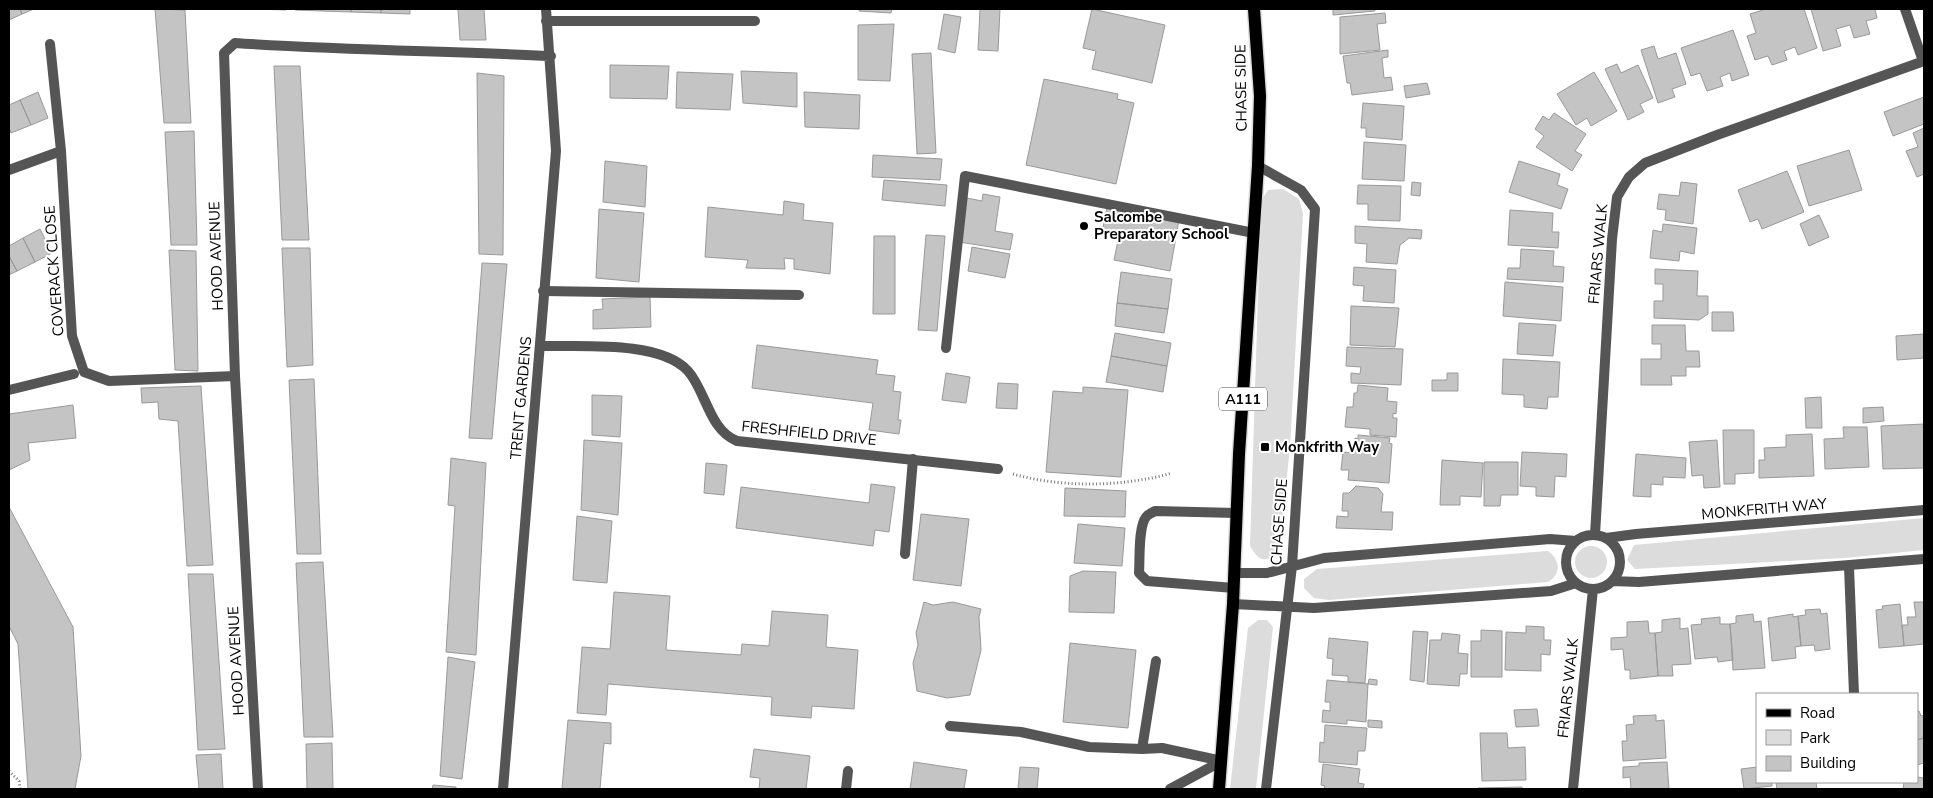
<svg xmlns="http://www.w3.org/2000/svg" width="1933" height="798" font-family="'Nunito Sans',sans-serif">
	<rect width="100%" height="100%" fill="#fff"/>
	<path fill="#dcdcdc" d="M1283,189l16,10 4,14 -13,234 -11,103c-13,14 -20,12 -29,-4l11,-345 7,-11z
		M1924,518v32l-79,8 -210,11 -8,-9 7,-15z
		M1575 562a16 16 0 1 1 32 0a16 16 0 1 1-32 0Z
		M1548,551c13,9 13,24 0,31l-219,18 -15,-2 -10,-10v-9l13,-10z
		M1258,620h9l6,7 -17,162h-26l18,-161z"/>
	<path fill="#c4c4c4" stroke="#999" d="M9,9h11l2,5 -13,6z
		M20,9h14l-12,5z
		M155,9l30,1 6,113h-27z
		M256,9h30v1l-31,-1z
		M295,9h27v2l-27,-1z
		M322,9h29v3l-29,-1z
		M351,9h30v4l-30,-1z
		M381,9h29v5l-29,-1z
		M458,9h26l2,31h-26z
		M859,9h33l-1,4 -32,-2z
		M980,9h20l-2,42 -20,-1z
		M1092,9l73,16 -13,58 -60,-14 4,-18 -13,-3z
		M1333,9h42v2l-42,4z
		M1766,9h38l13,39 -19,7 -3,-8 -11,4 3,9 -15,5 -4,-9 -13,4 -8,-24 9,-3 -6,-19z
		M1811,9h64l2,9 -11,3 4,13 -16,4 -4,-13 -14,4 5,17 -18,5z
		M1385,13l1,10 -9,1 3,26 -40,4v-37z
		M944,14l17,3 -6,36 -17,-4z
		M894,24l-4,57 -32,-1v-55z
		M1733,30l16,45 -17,6 -2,-8 -10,4 3,9 -16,5 -7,-18 -9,3 -10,-28z
		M1654,46l4,13 18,-6 10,31 -14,5 3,8 -17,6 -17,-53z
		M1388,50v7l-6,1 2,20 7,-1 2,13 -41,5 -2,-12h-3l-4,-27z
		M931,53l5,100 -19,1 -5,-100z
		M1617,64l4,9 17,-8 15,33 -13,6 4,8 -16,8 -23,-51z
		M610,65l59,1 -2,33 -57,-1z
		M274,66h26l9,174h-27z
		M741,71l56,2v34l-54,-4z
		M677,72l56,2 -3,36 -54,-2z
		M1594,72l23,39 -26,15 -4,-8 -11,7 -19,-31z
		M477,73l27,3 -1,179 -24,-1z
		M1044,79l74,15 -1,5 17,4 -18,81 -90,-19z
		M1427,83l3,11 -24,4 -2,-12z
		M38,92l10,26 -17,7 -11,-25z
		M804,92l56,3 -1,34 -54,-2z
		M1924,97v27l-31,12 -9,-24z
		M20,100l11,25 -20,8 -2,-6v-22z
		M1363,103l41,3 -2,34 -36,-3v-9h-5z
		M1554,113l32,21 -11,17 7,4 -10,16 -36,-24 8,-11 -9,-7 8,-13 6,4z
		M1924,128v46l-7,3 -11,-26 12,-4 -5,-14z
		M194,131l3,114h-26l-6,-113z
		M1364,142l42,3 -2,36 -42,-2z
		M1849,150l13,40 -53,16 -12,-40z
		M873,155l69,4 -2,21 -68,-3z
		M605,161l42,5 -2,41 -42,-5z
		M1519,161l41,13 -3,11 11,4 -7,20 -52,-17z
		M1787,171l17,41 -42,17 -4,-10 -8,3 -12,-32z
		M884,180l63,5 -2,21 -63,-6z
		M1412,182l9,1 -1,13 -9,-1z
		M1681,182l16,2 -4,40 -28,-4 1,-10 -9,-1 2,-15 20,2z
		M1358,185l43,1 -1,35 -32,-1v-16h-11z
		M983,194l17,3 -5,34 18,3 -3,16 -51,-8 8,-44 15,3z
		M784,201l20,3 -1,16 30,3 -3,51 -36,-5v-10l-10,-1 1,11 -39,-1 2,-8 -43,-3 3,-50 75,8z
		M1107,207l72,13 -9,51 -56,-11 5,-24 -17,-3z
		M599,209l45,4 -5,69 -43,-4z
		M1510,210l43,3 -1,19h7l-1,16 -50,-3z
		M1819,215l10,22 -20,9 -9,-22z
		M1663,224l34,4 -3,26 -14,-3 -1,10 -29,-3 3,-28 9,2z
		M1355,226l67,4 -1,9 -12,-1 -9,7 -3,19 -31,-2 1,-18 -12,-1z
		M40,229l12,24 -17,9 -12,-24z
		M926,235l19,1 -8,95 -19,-1z
		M874,236h21v78h-22z
		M23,238l12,24 -18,9 -8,-15v-10z
		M972,247l38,7 -5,24 -37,-7z
		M282,248h28l3,117 -26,2z
		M1521,249l33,2 -1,15 11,1 -1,15 -56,-3 1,-11h12z
		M169,250l27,1 2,120 -23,-1z
		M9,256l8,15 -8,4z
		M482,263l25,1 -15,175 -23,-1z
		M1354,267l42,3 -2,33 -31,-2 1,-15 -11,-1z
		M1655,269l43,2 -1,25h11v18l-9,6 -45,-2v-17h9v-17h-8z
		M1121,272l51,7 -4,30 -51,-6z
		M1505,282l58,5 -2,34 -58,-5z
		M650,297l1,30 -58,2v-19l10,-1 -1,-10z
		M1117,303l51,6 -4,24 -49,-7z
		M1351,306l48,2 -4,39 -45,-2z
		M1712,312h21l1,19h-22z
		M1519,323l37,2 -3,31 -36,-2z
		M1652,325h33l1,26h13l1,16h-14v9h-15l1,9h-31v-26h20v-15h-9z
		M1115,333l56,10 -4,23 -56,-10z
		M1924,334v24l-27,2 -1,-24z
		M757,345l121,15 -2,14 19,2 -2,15 8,1 -3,28h3l-2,14 -30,-4 4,-27 -121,-15z
		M1347,347l56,2 -2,36 -50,-2v-10l9,1 1,-7 -15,-1z
		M1111,356l56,10 -4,26 -57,-10z
		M1503,359l57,3 -2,35h-10l-1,12 -23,-2v-12l-22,-1z
		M946,373l24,4 -4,26 -24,-3z
		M1447,373h11v18h-26v-11h15z
		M314,379l7,175h-24l-8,-174z
		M998,383l20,1 -1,25 -21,-1z
		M1358,385l30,3 -1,13 10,1 -1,12 -3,-1v5h4l-1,19 -26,-2v-6l-25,-2 2,-20h6l1,-14h3z
		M201,386l12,179 -26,1 -9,-145 -19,-2 -1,-17 -16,1 -1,-15z
		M1083,387l45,3 -7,87 -75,-5 7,-81 30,2z
		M592,395l30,1 -2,41 -28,-2z
		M1821,397l1,31h-16l-1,-30z
		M73,405l3,33 -48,5 2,17 -21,10v-56z
		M1883,407l1,14 -21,2v-15z
		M1924,424v44l-41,1 -2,-43z
		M1843,427h24l2,40 -44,2 -1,-30 20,-1z
		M1723,430h31v43l-19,1v10h-11z
		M1812,434l2,42 -55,2v-18h6l-1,-12 22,-1v-12z
		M1358,435l32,3 -1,5 3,1 -3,39 -41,-3 1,-10h-8l2,-18 11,1 1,-15 3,1z
		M584,440l38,3 -4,72 -37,-5z
		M1717,440l3,47 -16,1 -1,-13 -11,1 -3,-34z
		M1522,452l45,2 -1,23 -11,-1 -1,21 -18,-1v-9l-16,-1z
		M1636,454l50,4 -1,20 -22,-1v8l-12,-1v13l-18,-1z
		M451,458l35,5 -10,192 -30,-3 9,-146 -7,-1z
		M1442,460l41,3 -2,34 -21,-1v9h-20z
		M1484,462h34v33h-17l-1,11h-16z
		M706,463l21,2 -3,30 -20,-2z
		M871,484l24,3 -6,45 -14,-2 -2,16 -137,-18 5,-41 128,16z
		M1356,486l22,2 5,6 -2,18h12l-1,18 -56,-2 1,-12 11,1v-6h-6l1,-18h6z
		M1065,488l61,3 -1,26 -61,-1z
		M9,507l64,120 8,129 -6,33h-47l-10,-145 -9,-18z
		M921,514l48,5 -8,67 -48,-6z
		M577,516l35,5 -5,62 -34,-3z
		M1078,524l47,4 -3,38 -48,-3z
		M323,562l10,175h-29l-8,-174z
		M1083,571l33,1 -2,41 -45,-1 1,-36z
		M188,574h25l12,175 -27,1z
		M614,592l56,4 -4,54 75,5 1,-11 27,2 3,-35 56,4 -2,32 32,3 -4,59 -42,-3 -1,12 -40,-3 1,-18 -164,-13 -2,31 -29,-2 5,-66 28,2z
		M924,602l9,3 20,-3 28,7 -2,8 2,33 -11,45 -23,3 -30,-7 -4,-28 5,-18 -2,-12z
		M1914,602h10v42l-20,2 -2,-21h6l-1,-8h9z
		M1900,604l4,42 -25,2 -3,-38 7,-1 -1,-3z
		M1820,609l1,5 6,-1 3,36 -15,2 -1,-6 -13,1 -3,-30 8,-1 -1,-5z
		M1753,614l1,8 7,-1 4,47 -32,2 -3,-46 6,-1v-7z
		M1793,614v3l5,-1 3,30 -6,1 1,11 -24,3 -4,-43z
		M1720,617v7h10l3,36 -15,2 -1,-5 -22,2 -4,-34 11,-1 -1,-5z
		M1680,618v11l8,-1 3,36 -19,1 1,11h-15l-3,-43 7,-1v-12z
		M1648,621l1,12h6l3,43 -28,3v-9h-5l-2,-21 -12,1v-12l16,-1v-15z
		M1526,626l18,1v13h7l-1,15 -9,-1v17l-36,-1 1,-38 20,1z
		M1481,630l21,1v46h-31v-36h10z
		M1413,631l15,1 -4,50 -14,-2z
		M1442,633l18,2 -2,18 10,1 -1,20h-7l-1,12 -32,-2 3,-44h11z
		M1329,638l39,4 -3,41 -17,-1v-6l-16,-1 1,-16 -6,-1z
		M1070,643l66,7 -8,78 -65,-6z
		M448,657l27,5 -13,117 -22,-3z
		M1369,679l8,1v5l-9,-1z
		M1327,680l41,4 -2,38 -19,-2v4l-25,-2 1,-12 7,1v-9h-5z
		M1537,709l2,17 -23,1 -2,-17z
		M1917,711h2l2,5 3,-1v23l-7,2z
		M1656,715v6l8,-1 2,38 -43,3 -1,-20h5l-1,-16 8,-1 -1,-8z
		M568,720l43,3v21l-7,-1 -4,46h-38z
		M1368,720l14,1v7l-14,-1z
		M1325,725l42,3 -2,23h-7l-1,14 -38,-3 1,-20 4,1z
		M1480,733h27l1,15 17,-1 1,33 -44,1z
		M1924,738v25l-7,2v-25z
		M332,743l1,46h-26l-1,-45z
		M754,749l56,7 -4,33h-47l1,-11 -10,-1z
		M221,754l2,35h-24l-3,-34z
		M914,762l53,8 -3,19h-54z
		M1667,762l2,27h-38l-1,-12 -7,1v-11l16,-1v-3z
		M1323,764l37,5 -2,14 6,1 -1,5h-39l1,-3 -4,-1z
		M1020,767l19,1 -2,21h-19z
		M1757,767v15h15v4l-28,3 -3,-20z
		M1917,777l7,1v11h-21l1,-7h13z
		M1789,782h27l1,7h-40l-1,-6z
		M433,785l23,2v2h-24z
		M1522,787v2h-44v-1z"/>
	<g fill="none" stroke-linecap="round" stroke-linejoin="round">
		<g stroke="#dbdbdb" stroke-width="15">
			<path id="primary" d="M1219,789l14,-185 6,-150 19,-288 2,-70 -6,-87"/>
		</g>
		<path stroke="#777" stroke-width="3" stroke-dasharray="1 2.5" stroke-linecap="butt" d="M1013,474c49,14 110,13 159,-1
			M9,771l10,10 1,8"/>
		<path stroke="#555" stroke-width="10" d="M543,291l256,4
			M946,348l19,-172 289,57
			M905,554l8,-95
			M1234,588l-87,-7 -8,-8c1,-13 -1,-46 7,-56 2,-3 6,-4 9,-6l81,2
			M1162,748l60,13"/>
		<path stroke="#555" stroke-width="10" d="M1905,9l18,52
			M546,21h209
			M50,44l11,107 11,185 12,36 25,9 126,-5
			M1258,166l43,24 14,19 -23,357 -26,223
			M9,170l52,-19
			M541,346c39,1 119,-6 147,25 18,20 21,59 49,70l261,28
			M9,390l65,-16
			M1595,535l17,-296 5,-42 12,-20 16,-14 72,-28 207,-74
			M1566 562a27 27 0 1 1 54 0a27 27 0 1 1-54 0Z
			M1606,538l30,-4 288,-24
			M1849,567l5,127
			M1234,573h33l57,-15 226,-19 26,2
			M1612,581l27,1 285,-23
			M1233,604l81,4 237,-17 25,-8
			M1156,661l-14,88 20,-1
			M950,726l71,6 68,15 53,2
			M258,789l-23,-413 -11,-323 11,-10c105,7 211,8 316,13
			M503,789l53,-638 -10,-142
			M846,789l2,-18
			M1170,789l52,-28
			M1573,789l20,-200"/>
		<use href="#primary" stroke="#000" stroke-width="12"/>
	</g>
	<g fill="#000" stroke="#fff" stroke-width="2">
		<circle cx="1084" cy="226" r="5"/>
		<rect x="1260" y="442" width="10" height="10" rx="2.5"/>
	</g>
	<g text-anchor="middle" stroke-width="4" stroke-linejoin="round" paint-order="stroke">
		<rect fill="#fff" stroke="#4c4c4c" stroke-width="1" x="1219" y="387.5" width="48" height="23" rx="4"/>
		<g font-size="14" font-weight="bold" fill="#000">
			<text x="1243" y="404">A111</text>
		</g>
		<g font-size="15" fill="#000" stroke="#fff">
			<text transform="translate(1241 88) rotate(-91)" y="5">CHASE SIDE</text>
			<text transform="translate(1598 254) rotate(-85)" y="5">FRIARS WALK</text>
			<text transform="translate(216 256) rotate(-92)" y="5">HOOD AVENUE</text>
			<text transform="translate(54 271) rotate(-94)" y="5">COVERACK CLOSE</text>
			<text transform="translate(521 398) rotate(-85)" y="5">TRENT GARDENS</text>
			<text transform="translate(809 433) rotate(6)" y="5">FRESHFIELD DRIVE</text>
			<text transform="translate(1764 509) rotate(-5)" y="5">MONKFRITH WAY</text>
			<text transform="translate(1279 522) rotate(-86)" y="5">CHASE SIDE</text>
			<text transform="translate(236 661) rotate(-93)" y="5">HOOD AVENUE</text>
			<text transform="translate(1568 688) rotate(-84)" y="5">FRIARS WALK</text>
		</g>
		<g font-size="15" font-weight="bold" fill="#000" stroke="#fff" text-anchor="start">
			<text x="1094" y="222">Salcombe<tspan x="1094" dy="17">Preparatory School</tspan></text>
			<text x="1275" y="452">Monkfrith Way</text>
		</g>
	</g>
	<rect width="1933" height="798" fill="none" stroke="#000000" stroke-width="20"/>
	<rect x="1756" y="693" width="162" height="90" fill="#ffffff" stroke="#999999"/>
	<rect x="1766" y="709" width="25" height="8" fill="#000000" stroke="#999999"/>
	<text x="1800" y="718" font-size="15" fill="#000000">Road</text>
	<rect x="1766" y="730" width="25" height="15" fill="#dcdcdc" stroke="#999999"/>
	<text x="1800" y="743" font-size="15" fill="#000000">Park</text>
	<rect x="1766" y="756" width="25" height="15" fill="#c4c4c4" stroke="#999999"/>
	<text x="1800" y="768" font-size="15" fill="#000000">Building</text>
</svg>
